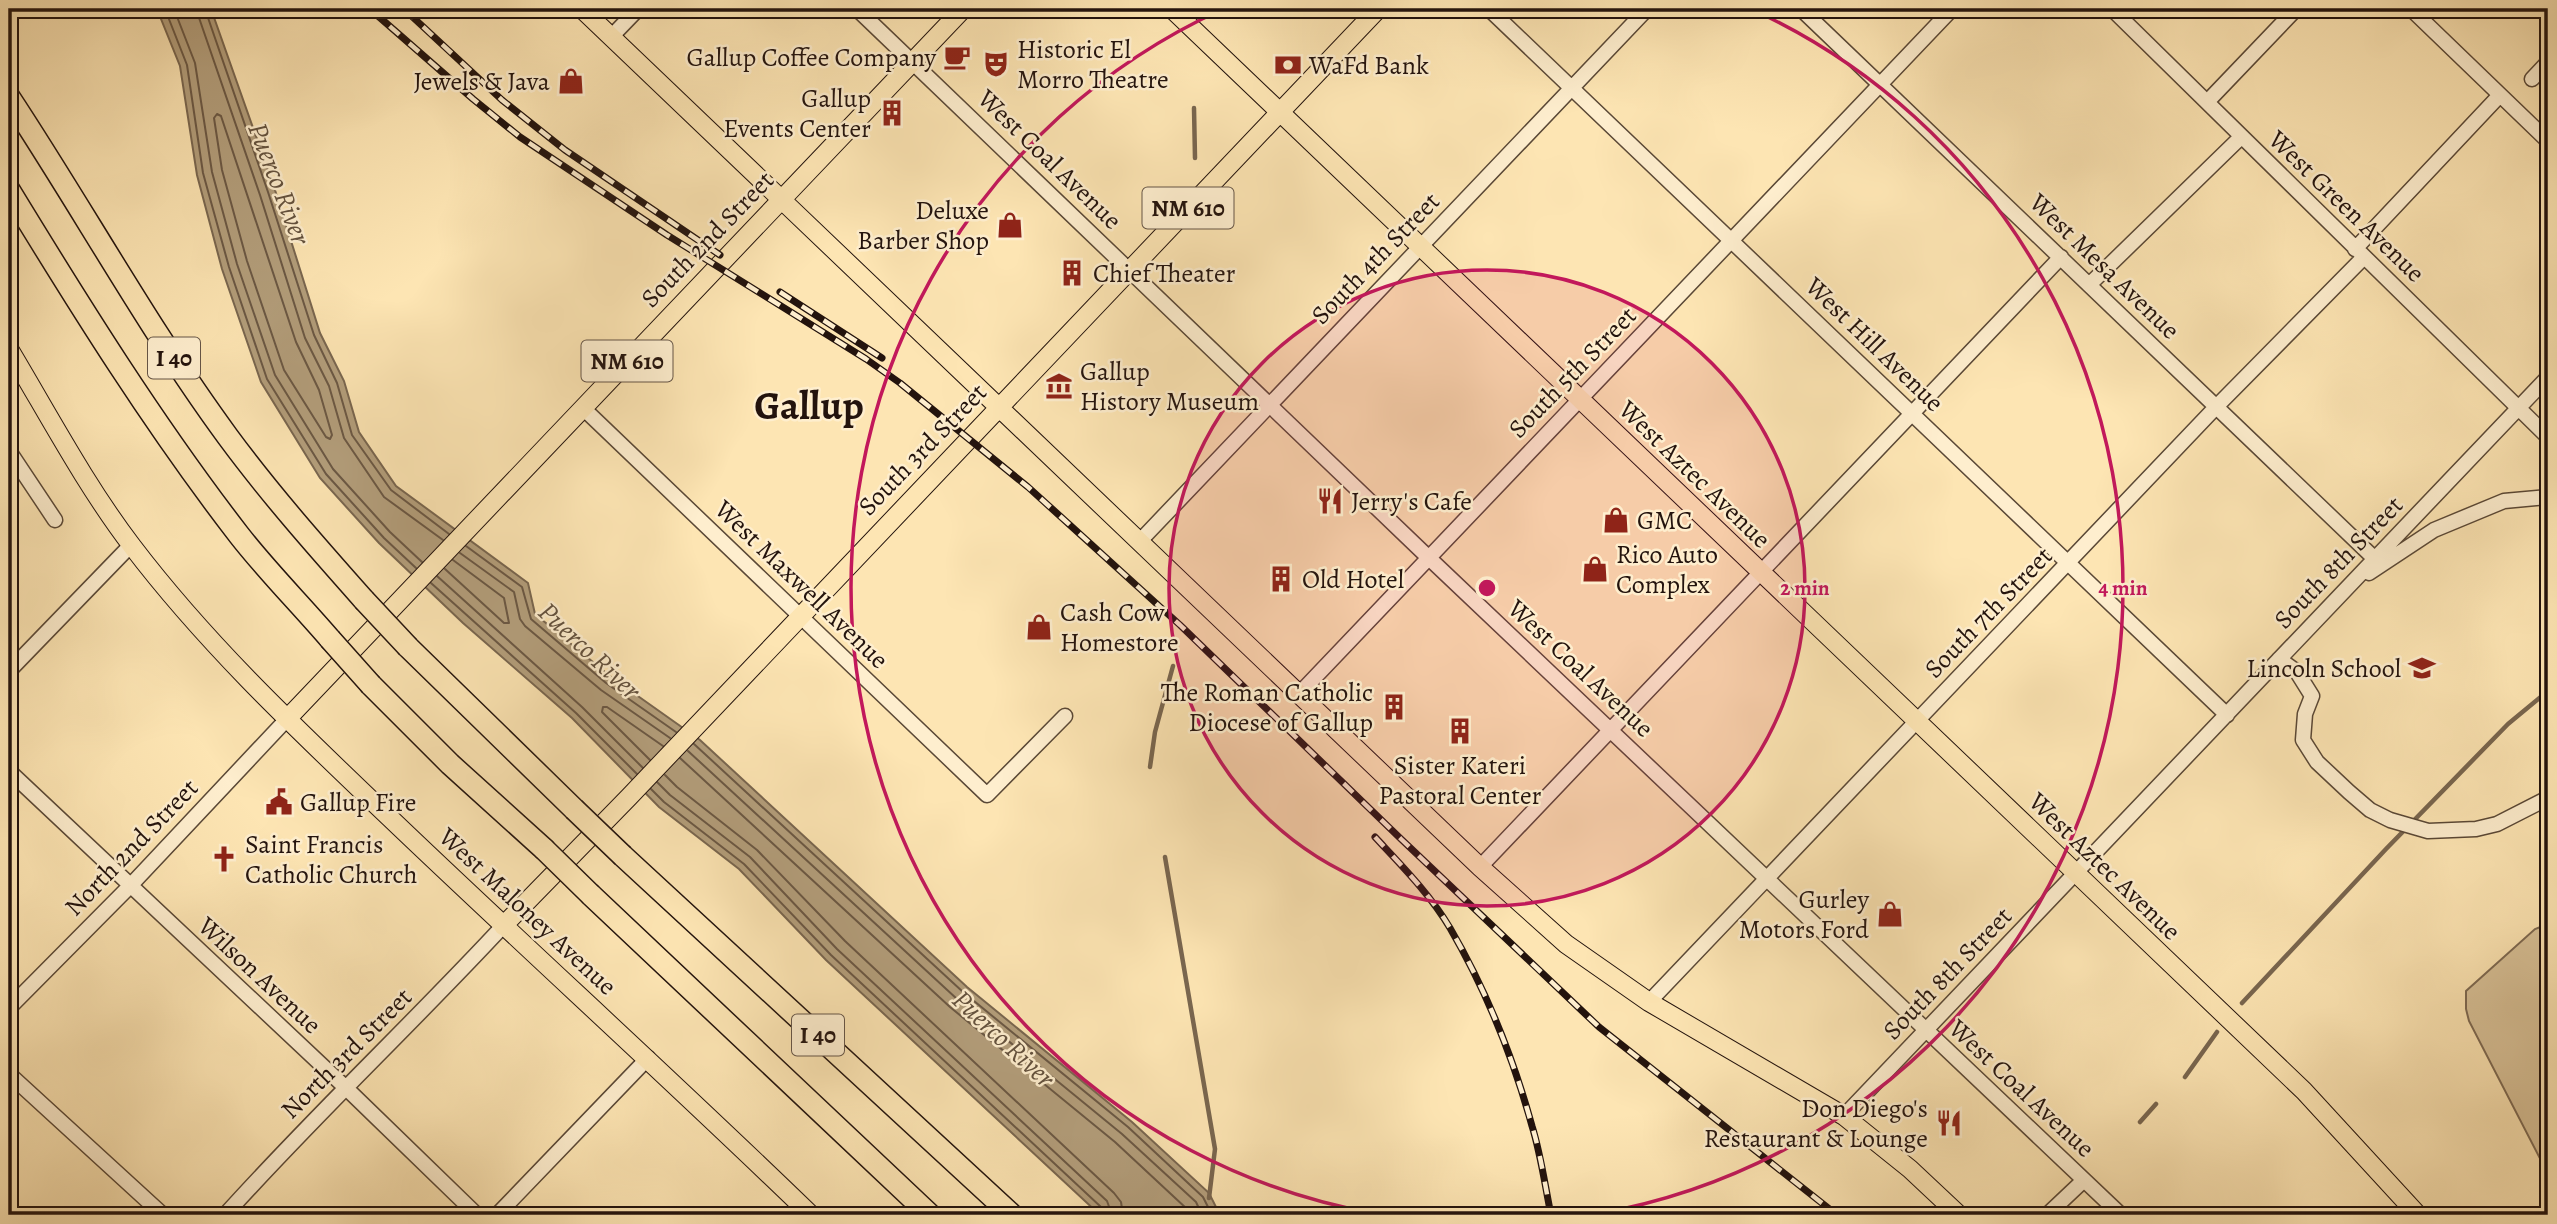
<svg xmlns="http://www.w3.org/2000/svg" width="2557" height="1224" font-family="Alegreya,serif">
	<rect width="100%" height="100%" fill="#fde5b3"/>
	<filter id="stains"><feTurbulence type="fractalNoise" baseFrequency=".00286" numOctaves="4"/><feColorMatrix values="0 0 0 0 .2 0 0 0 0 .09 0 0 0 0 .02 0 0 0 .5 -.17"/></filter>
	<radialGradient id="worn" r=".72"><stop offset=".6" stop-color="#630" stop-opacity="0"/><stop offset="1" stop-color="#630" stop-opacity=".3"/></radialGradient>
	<path fill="#d8c197" stroke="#7e6a52" stroke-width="2" d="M2548,924v250l-79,-153 -3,-12v-18l69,-62z"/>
	<path fill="#b39e7b" stroke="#79664f" stroke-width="2" d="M157,9h54l64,181 45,143 24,48 15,51 37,54 132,97 7,31 76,63 89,63 267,247 165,135 77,71 11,22h-120l-274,-255 -87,-91 -80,-62 -87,-89 -109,-95 -84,-80 -59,-65 -59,-96 -39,-113 -25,-94 -17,-109z"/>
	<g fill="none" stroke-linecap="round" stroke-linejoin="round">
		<path stroke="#6b5844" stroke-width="2" d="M165,9l22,56 16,108 26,94 38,112 59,95 58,64 32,30
			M174,9l21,54 17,109 25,92 38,111 58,94 57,63 32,30
			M196,9l64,186 45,143 24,48 15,52 40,59 59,43
			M205,9l63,183 46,143 23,48 15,52 39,55 58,44
			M217,114l4,2 75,226 23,48 13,45 -2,4 -4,-2 -42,-67 -37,-109 -25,-91 -8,-52z
			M466,546l56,41 9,32 75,64 70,49
			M460,553l54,39 6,27 5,7 76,64 69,48
			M445,569l59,54h5l-5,-25 -51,-38
			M437,576l145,131 61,61
			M431,583l145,130 61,61
			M694,744l269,248 165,135 75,70 9,18
			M688,751l269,248 165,135 74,68 6,13
			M680,758l270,249 165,135 72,67 4,6
			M650,760l-48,-48 1,-5h4l56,39
			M665,775l12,12 80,63 88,91 269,252 7,9 2,13
			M657,782l13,13 80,62 87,92 270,252 5,14
			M651,789l13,13 80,62 87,91 270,252 3,8"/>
		<path stroke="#79664f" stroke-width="4.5" d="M1194,108l1,50
			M1150,767l5,-35 18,-66
			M1165,857l50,292 -6,49
			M2242,1003l144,-154 122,-125 40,-33
			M2185,1077l32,-45
			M2140,1122l16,-18"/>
		<g stroke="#5a4836" stroke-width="17">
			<path id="minor" d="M857,9l573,550 691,656
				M1489,9l738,706
				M1801,9l574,550
				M2112,9l436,428
				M2411,9l137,132
				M611,37l27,-28
				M2532,79l16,-17
				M2208,101l88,-92
				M2355,249l145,-154
				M2089,285l152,-148
				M583,408l404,387 78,-79
				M9,451l46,69
				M1140,541l507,-532
				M2369,573l65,-43 70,-29 44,-4
				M2279,659l18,13 15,24 -7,18 -2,26 14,22 32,30 21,18 20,10 38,11 48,-2 21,-5 51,-26
				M9,671l122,-126
				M1299,694l653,-685
				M9,771l336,316 132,128
				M1480,867l581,-610
				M1649,1002l567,-595 148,-150
				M9,1008l121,-122 157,-167
				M9,1074l154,141
				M1844,1116l704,-739
				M225,1215c89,-99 187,-191 278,-289
				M497,1215l151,-157
				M2047,1215l37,-35"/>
		</g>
		<g stroke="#23130d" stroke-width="20">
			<path id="major" d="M582,9l898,858 86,77 83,58 195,114 66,53 49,46
				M1172,9l1132,1082 114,124
				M9,349c39,65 77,137 123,197 76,100 168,186 258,272 140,134 283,263 421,397
				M287,719l676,-710
				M503,926l126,-129 749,-788"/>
		</g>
		<g stroke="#23130d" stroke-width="24">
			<path id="highway" d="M9,97c74,112 139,231 219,340 42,57 89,110 136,163
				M9,190c72,118 145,235 230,345 28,36 61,69 91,104
				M408,647l166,162
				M371,685l79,79 94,85
				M623,856l389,359
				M591,895l339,320"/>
		</g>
		<use href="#minor" stroke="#feeece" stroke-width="14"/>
		<use href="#major" stroke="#fde5b3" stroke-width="18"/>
		<use href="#highway" stroke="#fde5b3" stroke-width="21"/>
		<g stroke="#23130d" stroke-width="7">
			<path id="rail" d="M370,9l103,90 47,38 147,98 199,124 34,24 128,104 152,138 221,214 198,188 238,188
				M404,9l98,91 63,50 155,105
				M780,292l102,66
				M1375,837c26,28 55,57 75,91 36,62 63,129 82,198 9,29 13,60 19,89"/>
		</g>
		<use href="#rail" stroke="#feeece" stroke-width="4.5" stroke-dasharray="13" stroke-linecap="butt"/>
		<g stroke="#23130d" stroke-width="24" stroke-linecap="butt">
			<path id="highway-bridge" d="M364,600l44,47
				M330,639l41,46
				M574,809l49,47
				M544,849l47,46"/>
		</g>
		<use href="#highway-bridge" stroke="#fde5b3" stroke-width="21"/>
	</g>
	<circle cx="1487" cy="588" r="318" fill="#c2185b" fill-opacity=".12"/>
	<g fill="none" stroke="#c2185b" stroke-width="3.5">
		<circle cx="1487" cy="588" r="318"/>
		<path d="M1377 1214A636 636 0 0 1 1223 9M1751 9A636 636 0 0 1 1597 1214"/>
	</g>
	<defs>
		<g id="cafe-bare" transform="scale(2.1)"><path d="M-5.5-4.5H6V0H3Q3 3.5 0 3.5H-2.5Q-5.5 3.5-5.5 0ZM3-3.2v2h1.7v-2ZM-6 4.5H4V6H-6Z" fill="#8f2418" stroke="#feeece" stroke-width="2.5" paint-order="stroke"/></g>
		<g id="theatre-bare" transform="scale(2.1)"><path d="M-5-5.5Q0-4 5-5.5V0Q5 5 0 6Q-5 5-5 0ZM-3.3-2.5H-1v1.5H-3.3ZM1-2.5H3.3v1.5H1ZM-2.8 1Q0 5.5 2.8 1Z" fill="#8f2418" stroke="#feeece" stroke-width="2.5" paint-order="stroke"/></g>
		<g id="bank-bare" transform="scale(2.1)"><path d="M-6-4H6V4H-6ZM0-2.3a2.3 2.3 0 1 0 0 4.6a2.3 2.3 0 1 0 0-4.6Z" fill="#8f2418" stroke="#feeece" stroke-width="2.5" paint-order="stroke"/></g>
		<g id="shop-bare" transform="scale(2.1)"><path d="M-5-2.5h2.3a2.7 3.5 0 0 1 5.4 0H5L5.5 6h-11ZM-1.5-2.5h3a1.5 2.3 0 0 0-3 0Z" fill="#8f2418" stroke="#feeece" stroke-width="2.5" paint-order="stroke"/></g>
		<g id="building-bare" transform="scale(2.1)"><path d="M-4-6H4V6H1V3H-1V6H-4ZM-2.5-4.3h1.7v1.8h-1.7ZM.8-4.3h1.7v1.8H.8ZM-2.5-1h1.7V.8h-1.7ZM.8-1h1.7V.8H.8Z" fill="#8f2418" stroke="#feeece" stroke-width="2.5" paint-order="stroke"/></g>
		<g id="museum-bare" transform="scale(2.1)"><path d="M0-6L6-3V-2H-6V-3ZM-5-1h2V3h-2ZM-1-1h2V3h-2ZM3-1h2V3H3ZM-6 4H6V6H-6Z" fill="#8f2418" stroke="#feeece" stroke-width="2.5" paint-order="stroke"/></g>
		<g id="restaurant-bare" transform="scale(2.1)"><path d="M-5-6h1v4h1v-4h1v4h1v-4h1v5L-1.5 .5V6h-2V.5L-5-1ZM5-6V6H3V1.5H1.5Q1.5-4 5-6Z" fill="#8f2418" stroke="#feeece" stroke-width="2.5" paint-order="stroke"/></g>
		<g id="school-bare" transform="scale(2.1)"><path d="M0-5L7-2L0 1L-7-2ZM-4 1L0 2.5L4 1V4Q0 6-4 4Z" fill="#8f2418" stroke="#feeece" stroke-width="2.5" paint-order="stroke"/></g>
		<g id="civic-bare" transform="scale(2.1)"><path d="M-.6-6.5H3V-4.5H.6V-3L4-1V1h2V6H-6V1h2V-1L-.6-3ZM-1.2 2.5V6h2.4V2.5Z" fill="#8f2418" stroke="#feeece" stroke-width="2.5" paint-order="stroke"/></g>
		<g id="church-bare" transform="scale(2.1)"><path d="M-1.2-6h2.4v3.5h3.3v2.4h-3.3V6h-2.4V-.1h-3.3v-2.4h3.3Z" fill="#8f2418" stroke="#feeece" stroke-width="2.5" paint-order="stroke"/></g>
	</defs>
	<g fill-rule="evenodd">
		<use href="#cafe-bare" x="957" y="57"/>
		<use href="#theatre-bare" x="996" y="64"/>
		<use href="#bank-bare" x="1288" y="65"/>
		<use href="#shop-bare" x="571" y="81"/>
		<use href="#building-bare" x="892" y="113"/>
		<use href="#shop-bare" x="1010" y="225"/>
		<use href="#building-bare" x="1072" y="273"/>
		<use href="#museum-bare" x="1059" y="386"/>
		<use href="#restaurant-bare" x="1330" y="501"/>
		<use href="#shop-bare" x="1616" y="520"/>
		<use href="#shop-bare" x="1595" y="569"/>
		<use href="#building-bare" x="1281" y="579"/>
		<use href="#shop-bare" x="1039" y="627"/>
		<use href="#school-bare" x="2422" y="668"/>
		<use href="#building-bare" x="1394" y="707"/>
		<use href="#building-bare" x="1460" y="731"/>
		<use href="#civic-bare" x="279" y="802"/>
		<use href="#church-bare" x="224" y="859"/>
		<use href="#shop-bare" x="1890" y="914"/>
		<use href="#restaurant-bare" x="1949" y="1123"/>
	</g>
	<g text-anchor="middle" stroke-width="5" stroke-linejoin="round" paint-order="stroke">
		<g fill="#feeece" stroke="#655547" stroke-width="2">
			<rect x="1142.5" y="187.5" width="91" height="41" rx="5"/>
			<rect x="148" y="337.5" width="52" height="41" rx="5"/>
			<rect x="581.5" y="340.5" width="91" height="41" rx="5"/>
			<rect x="792" y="1014.5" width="52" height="41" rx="5"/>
		</g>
		<g font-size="24" font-weight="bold" fill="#23130d">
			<text x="1188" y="216">NM 610</text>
			<text x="174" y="366">I 40</text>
			<text x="627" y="369">NM 610</text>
			<text x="818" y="1043">I 40</text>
		</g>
		<g font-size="26" fill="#23130d" stroke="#feeece" text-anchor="start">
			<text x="1017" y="58">Historic El<tspan x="1017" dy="30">Morro Theatre</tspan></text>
			<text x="936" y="66" text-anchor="end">Gallup Coffee Company</text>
			<text x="1309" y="74">WaFd Bank</text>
			<text x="550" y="90" text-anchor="end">Jewels &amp; Java</text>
			<text x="871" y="107" text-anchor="end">Gallup<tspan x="871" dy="30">Events Center</tspan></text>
			<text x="989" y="219" text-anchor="end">Deluxe<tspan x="989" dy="30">Barber Shop</tspan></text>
			<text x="1093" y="282">Chief Theater</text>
			<text x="1080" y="380">Gallup<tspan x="1080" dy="30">History Museum</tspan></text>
			<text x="1351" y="510">Jerry's Cafe</text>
			<text x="1637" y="529">GMC</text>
			<text x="1616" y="563">Rico Auto<tspan x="1616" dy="30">Complex</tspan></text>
			<text x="1302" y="588">Old Hotel</text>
			<text x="1060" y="621">Cash Cow<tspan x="1060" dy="30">Homestore</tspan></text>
			<text x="2401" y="677" text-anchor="end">Lincoln School</text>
			<text x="1373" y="701" text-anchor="end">The Roman Catholic<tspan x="1373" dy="30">Diocese of Gallup</tspan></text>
			<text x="1460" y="774" text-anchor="middle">Sister Kateri<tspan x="1460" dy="30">Pastoral Center</tspan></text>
			<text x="300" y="811">Gallup Fire</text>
			<text x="245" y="853">Saint Francis<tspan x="245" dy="30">Catholic Church</tspan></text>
			<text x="1869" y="908" text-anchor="end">Gurley<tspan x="1869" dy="30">Motors Ford</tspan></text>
			<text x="1928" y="1117" text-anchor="end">Don Diego's<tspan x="1928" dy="30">Restaurant &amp; Lounge</tspan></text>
		</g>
		<g font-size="26" fill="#23130d" stroke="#feeece">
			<text transform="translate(1050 159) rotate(44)" y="9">West Coal Avenue</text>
			<text transform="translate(2347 206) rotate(44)" y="9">West Green Avenue</text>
			<text transform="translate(707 239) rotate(-46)" y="9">South 2nd Street</text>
			<text transform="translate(1375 258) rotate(-46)" y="9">South 4th Street</text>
			<text transform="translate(2105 266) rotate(44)" y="9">West Mesa Avenue</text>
			<text transform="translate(1875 344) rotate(44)" y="9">West Hill Avenue</text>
			<text transform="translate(1572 372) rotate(-46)" y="9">South 5th Street</text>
			<text transform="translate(922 449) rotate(-46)" y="9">South 3rd Street</text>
			<text transform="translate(1695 474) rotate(44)" y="9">West Aztec Avenue</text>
			<text transform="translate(2338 562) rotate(-46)" y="9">South 8th Street</text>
			<text transform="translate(802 584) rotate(44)" y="9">West Maxwell Avenue</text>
			<text transform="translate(1988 612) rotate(-46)" y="9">South 7th Street</text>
			<text transform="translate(1581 668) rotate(43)" y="9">West Coal Avenue</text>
			<text transform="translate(131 847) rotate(-46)" y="9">North 2nd Street</text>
			<text transform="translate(2105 866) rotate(44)" y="9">West Aztec Avenue</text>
			<text transform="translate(528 911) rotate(43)" y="9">West Maloney Avenue</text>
			<text transform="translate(1947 973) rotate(-46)" y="9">South 8th Street</text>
			<text transform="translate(260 975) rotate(43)" y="9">Wilson Avenue</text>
			<text transform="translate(346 1053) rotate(-45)" y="9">North 3rd Street</text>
			<text transform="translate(2022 1088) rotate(43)" y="9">West Coal Avenue</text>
		</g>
		<g font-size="28" font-style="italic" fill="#64523e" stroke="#feeece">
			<text transform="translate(280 183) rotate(69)" y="10">Puerco River</text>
			<text transform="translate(590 650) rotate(43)" y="10">Puerco River</text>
			<text transform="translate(1004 1038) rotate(43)" y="10">Puerco River</text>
		</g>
		<g font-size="40" font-weight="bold" fill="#23130d" stroke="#feeece">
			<text x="809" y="419">Gallup</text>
		</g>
	</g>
	<circle cx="1487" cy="588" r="10" fill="#c2185b" stroke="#feeece" stroke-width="3.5"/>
	<g font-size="21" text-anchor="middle" font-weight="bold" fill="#c2185b" stroke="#feeece" stroke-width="5" stroke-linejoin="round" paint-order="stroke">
		<text x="1805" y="595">2 min</text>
		<text x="2123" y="595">4 min</text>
	</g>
	<rect width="2557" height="1224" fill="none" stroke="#fde5b3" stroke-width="35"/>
	<rect x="10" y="10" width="2536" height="1203" fill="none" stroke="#23130d" stroke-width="3.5"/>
	<rect x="18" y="18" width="2522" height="1189" fill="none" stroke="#23130d" stroke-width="2"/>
	<rect width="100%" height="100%" filter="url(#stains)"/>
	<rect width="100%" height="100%" fill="url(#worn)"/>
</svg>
